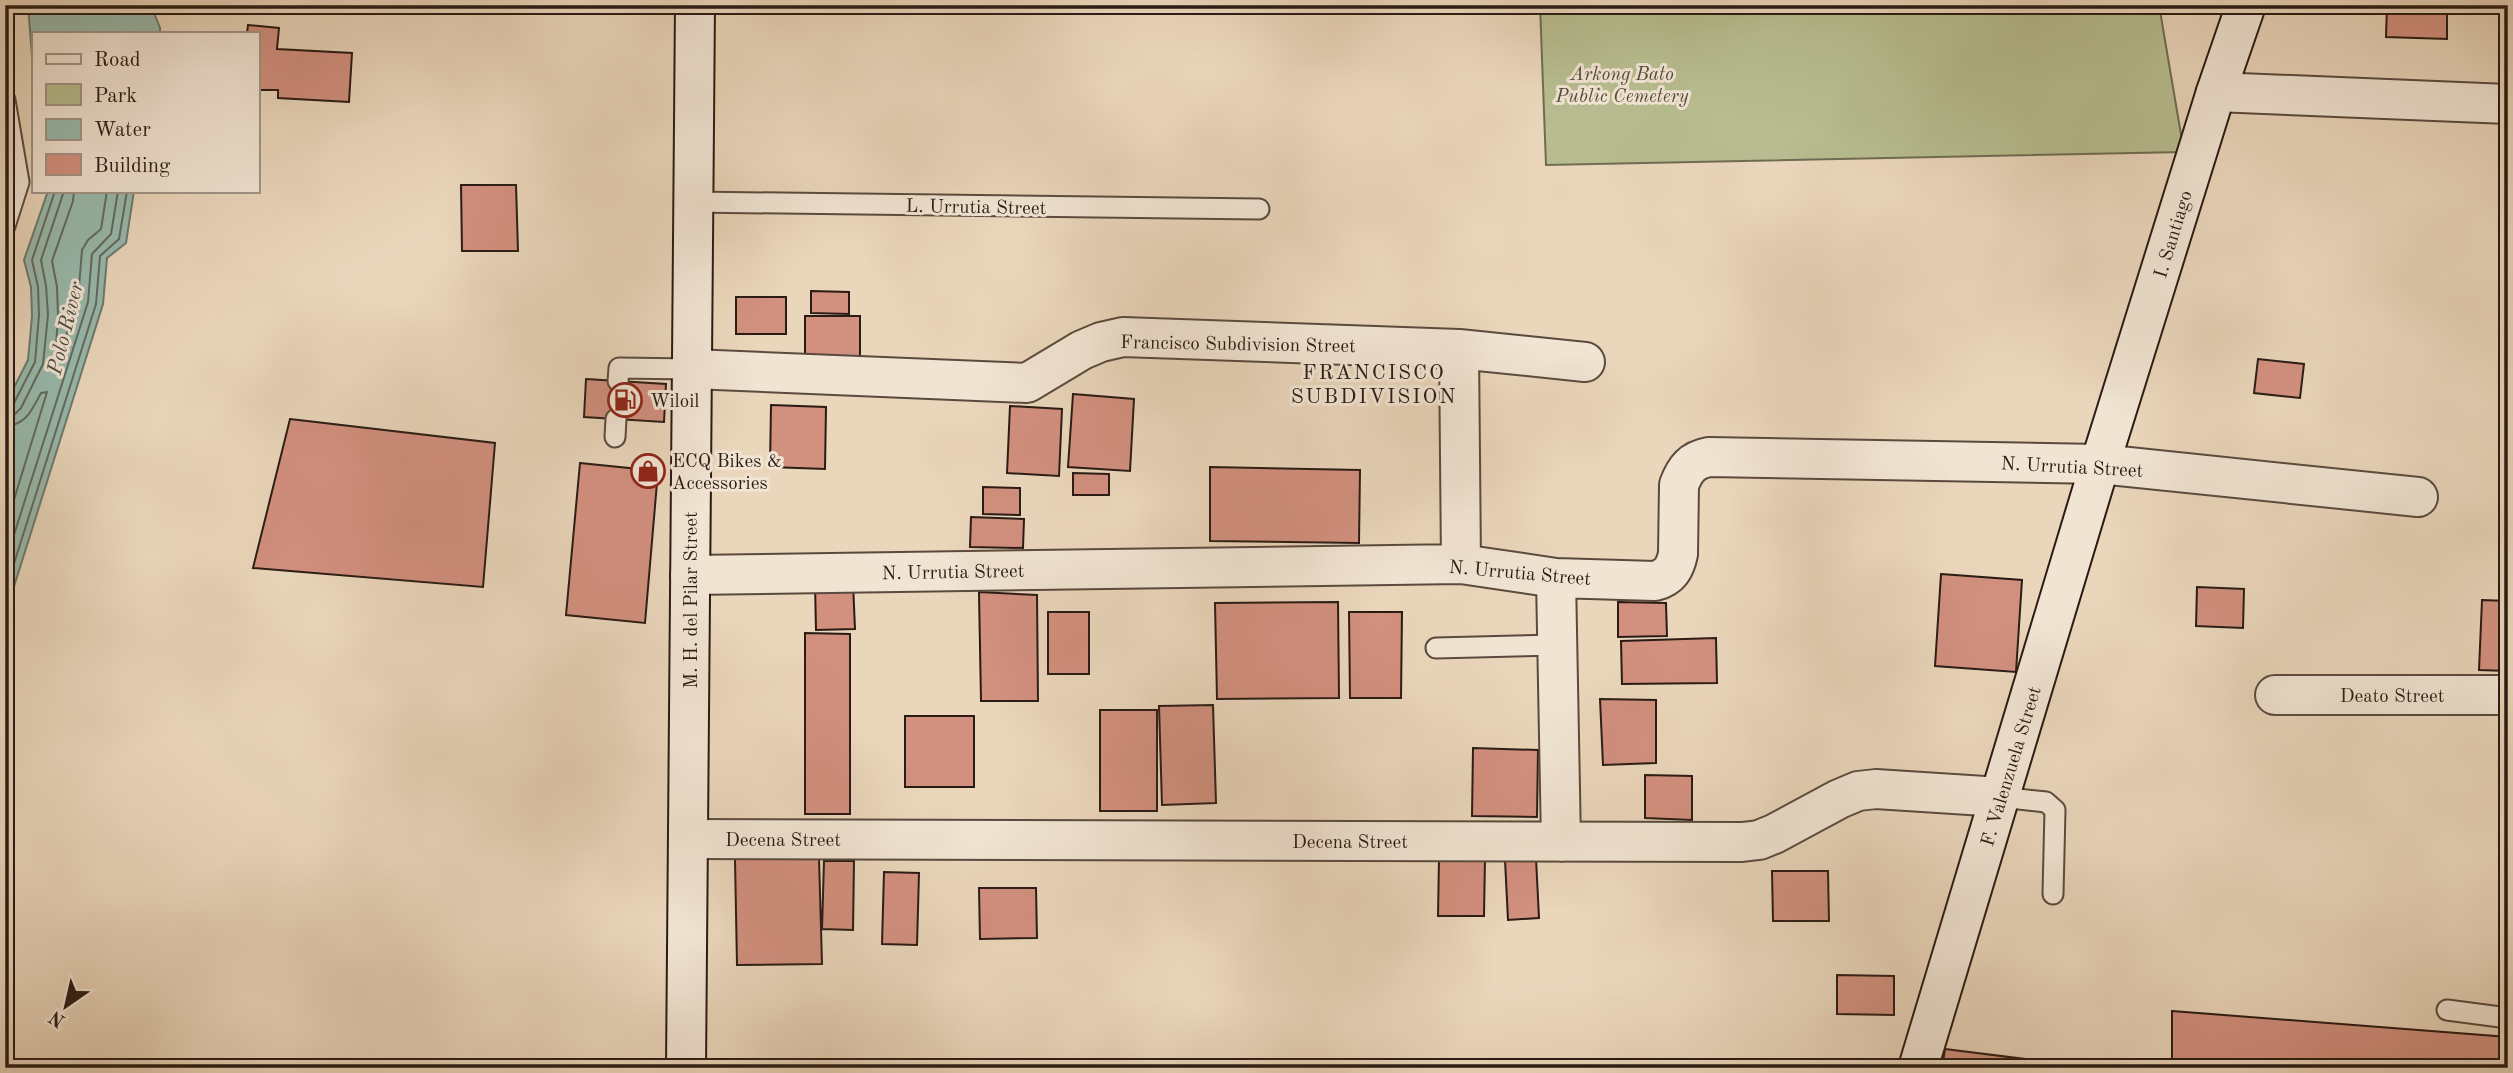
<svg xmlns="http://www.w3.org/2000/svg" width="2513" height="1073" font-family="'Old Standard TT',serif">
	<rect width="100%" height="100%" fill="#ead6bb"/>
	<filter id="stains"><feTurbulence type="fractalNoise" baseFrequency=".00286" numOctaves="4"/><feColorMatrix values="0 0 0 0 .2 0 0 0 0 .09 0 0 0 0 .02 0 0 0 .5 -.17"/></filter>
	<radialGradient id="worn" r=".72"><stop offset=".6" stop-color="#630" stop-opacity="0"/><stop offset="1" stop-color="#630" stop-opacity=".3"/></radialGradient>
	<path fill="#b7bd90" stroke="#706c52" stroke-width="2" d="M1540,5h619l25,147 -638,13z"/>
	<path fill="#98b9ac" stroke="#6c7a6f" stroke-width="2" d="M28,5h123l9,23v5h-127v36z
		M48,191h86l-8,52 -19,15 -4,46 -98,311v-210l23,-45 4,-44 -1,-29 -7,-27z"/>
	<g fill="none" stroke-linecap="round" stroke-linejoin="round">
		<path stroke="#616a60" stroke-width="2" d="M74,191l-1,10 -21,60 5,26 1,29 -2,30 3,4 3,-2 16,-49 4,-49 6,-10 13,-11 6,-38
			M5,407l9,-4 21,-41 4,-47 -1,-28 -6,-27 23,-69
			M5,415l10,-1 6,-6 22,-44 5,-49 -2,-29 -5,-26 23,-69
			M5,426c22,-1 27,-17 36,-33l6,-1 -42,137
			M5,563l83,-261 4,-48 19,-20 7,-43
			M5,592l91,-288 4,-48 19,-17 8,-48"/>
	</g>
	<path fill="#d2907f" stroke="#2a1b14" stroke-width="2" d="M2387,5h60v34l-61,-2z
		M248,25l31,3 -2,21 75,4 -3,49 -71,-4v-8h-18l-3,33v-90h-10z
		M461,185h55l2,66h-56z
		M811,291l38,1v22l-38,-1z
		M736,297h50v37h-50z
		M805,316h55v49l-55,-1z
		M2258,359l46,5 -4,34 -46,-5z
		M586,379l80,5 -2,38 -80,-5z
		M1073,394l61,5 -4,72 -62,-4z
		M771,405l55,2 -1,62 -55,-2z
		M1010,406l52,3 -3,67 -52,-3z
		M290,419l205,24 -12,144 -230,-19z
		M580,463l78,8 -13,152 -79,-8z
		M1210,467l150,3 -1,73 -149,-2z
		M1073,473l36,1v21h-36z
		M983,487l37,1v27l-37,-1z
		M971,517l53,2 -1,29 -53,-1z
		M1941,574l81,6 -6,92 -81,-6z
		M853,583l2,46 -39,1 -1,-46z
		M2197,587l47,2 -1,39 -47,-2z
		M979,592l58,3 1,106h-57z
		M2482,600l26,1v70l-29,-1z
		M1338,602l1,96 -122,1 -2,-96z
		M1618,602l48,1 1,33 -49,1z
		M1048,612h41v62h-41z
		M1349,612h53l-1,86h-51z
		M805,633l45,1v180h-45z
		M1716,638l1,45 -95,1 -1,-43z
		M1600,699l56,1v63l-53,2z
		M1213,705l3,98 -54,2 -3,-99z
		M1100,710h57v101h-57z
		M905,716h69v71h-69z
		M1473,748l65,2 -1,67 -65,-1z
		M1645,775l47,1v44l-47,-2z
		M819,858l3,106 -85,1 -2,-106z
		M1439,858h46l-1,58h-46z
		M1536,858l3,60 -31,2 -3,-60z
		M824,861h30l-1,69 -31,-1z
		M1772,871h56l1,50h-56z
		M884,872l35,1 -2,72 -35,-1z
		M979,888h57l1,50 -57,1z
		M1837,975l57,1v39l-57,-1z
		M2172,1011l336,26v31h-336z
		M1945,1049l112,14 -1,5h-114z"/>
	<g fill="none" stroke-linecap="round" stroke-linejoin="round">
		<g stroke="#5a4a3e" stroke-width="23">
			<path id="lane" d="M5,100l14,82 -14,44
				M693,202l566,7
				M618,381l1,-13 73,1
				M615,437l1,-18
				M1436,648l121,-3
				M2000,797l46,5 9,8 -2,84
				M2447,1010l61,8"/>
		</g>
		<g stroke="#5a4a3e" stroke-width="42">
			<path id="street" d="M2216,92l292,12
				M1459,349l2,215
				M692,369l335,14 55,-33 19,-8 22,-5 336,12 126,13
				M690,575l771,-11 95,14 99,3c15,-4 20,-13 23,-27l1,-69c6,-16 13,-25 30,-28l391,7 318,33
				M1556,578l5,264
				M2275,695h233
				M688,839l1054,3 17,-2 15,-6 65,-35 19,-8 18,-2 124,8"/>
		</g>
		<g stroke="#2a1b14" stroke-width="42">
			<path id="secondary" d="M686,1068l9,-1063
				M1918,1068l182,-604 116,-372 30,-87"/>
		</g>
		<use href="#lane" stroke="#f1e4d3" stroke-width="19"/>
		<use href="#street" stroke="#f1e4d3" stroke-width="38"/>
		<use href="#secondary" stroke="#f1e4d3" stroke-width="38"/>
	</g>
	<defs>
		<g id="fuel-ring" transform="scale(1.75)"><circle r="9.5" fill="#f1e4d3" stroke="#8f2418" stroke-width="1.5"/><path d="M-5.5-6h7V0h2V4h1.3V-2.5L3-4.5l.8-.8L6-3V5H2.5V1h-1V6h-7ZM-4.2-4.7v3.2H.2V-4.7Z" fill="#8f2418"/></g>
		<g id="shop-ring" transform="scale(1.75)"><circle r="9.5" fill="#f1e4d3" stroke="#8f2418" stroke-width="1.5"/><path d="M-5-2.5h2.3a2.7 3.5 0 0 1 5.4 0H5L5.5 6h-11ZM-1.5-2.5h3a1.5 2.3 0 0 0-3 0Z" fill="#8f2418"/></g>
	</defs>
	<g fill-rule="evenodd">
		<use href="#fuel-ring" x="625" y="400"/>
		<use href="#shop-ring" x="648" y="471"/>
	</g>
	<g text-anchor="middle" stroke-width="6" stroke-linejoin="round" paint-order="stroke">
		<g font-size="19" font-style="italic" fill="#544c39" stroke="#f1e4d3">
			<text x="1622" y="80">Arkong Bato<tspan x="1622" dy="22">Public Cemetery</tspan></text>
		</g>
		<g font-size="19" fill="#2a1b14" stroke="#f1e4d3">
			<text transform="translate(976 206) rotate(1)" y="7">L. Urrutia Street</text>
			<text transform="translate(2172 234) rotate(-73)" y="7">I. Santiago</text>
			<text transform="translate(1238 343) rotate(1)" y="7">Francisco Subdivision Street</text>
			<text transform="translate(2072 466) rotate(3)" y="7">N. Urrutia Street</text>
			<text transform="translate(953 571) rotate(-1)" y="7">N. Urrutia Street</text>
			<text transform="translate(1520 572) rotate(5)" y="7">N. Urrutia Street</text>
			<text transform="translate(690 600) rotate(-90)" y="7">M. H. del Pilar Street</text>
			<text x="2392" y="702">Deato Street</text>
			<text transform="translate(2010 766) rotate(-73)" y="7">F. Valenzuela Street</text>
			<text x="783" y="846">Decena Street</text>
			<text x="1350" y="848">Decena Street</text>
		</g>
		<g font-size="19" fill="#2a1b14" stroke="#f1e4d3" text-anchor="start">
			<text x="650" y="407">Wiloil</text>
			<text x="672" y="467">ECQ Bikes &amp;<tspan x="672" dy="22">Accessories</tspan></text>
		</g>
		<g font-size="21" font-style="italic" fill="#4b4a42" stroke="#f1e4d3">
			<text transform="translate(65 328) rotate(-76)" y="7">Polo River</text>
		</g>
		<g font-size="21" letter-spacing="2" fill="#2a1b14" stroke="#f1e4d3">
			<text x="1374" y="379">FRANCISCO<tspan x="1374" dy="24">SUBDIVISION</tspan></text>
		</g>
	</g>
	<rect width="2513" height="1073" fill="none" stroke="#ead6bb" stroke-width="28"/>
	<rect x="7" y="7" width="2499" height="1059" fill="none" stroke="#2a1b14" stroke-width="3.5"/>
	<rect x="14" y="14" width="2485" height="1045" fill="none" stroke="#2a1b14" stroke-width="2"/>
	<rect x="32" y="32" width="228" height="161" fill="#f1e4d3" stroke="#a19487" stroke-width="2"/>
	<rect x="46" y="54" width="35" height="10" fill="#f1e4d3" stroke="#a19487" stroke-width="2"/>
	<text x="94" y="66" font-size="21" fill="#2a1b14">Road</text>
	<rect x="46" y="84" width="35" height="21" fill="#b7bd90" stroke="#a19487" stroke-width="2"/>
	<text x="94" y="102" font-size="21" fill="#2a1b14">Park</text>
	<rect x="46" y="119" width="35" height="21" fill="#98b9ac" stroke="#a19487" stroke-width="2"/>
	<text x="94" y="136" font-size="21" fill="#2a1b14">Water</text>
	<rect x="46" y="154" width="35" height="21" fill="#d2907f" stroke="#a19487" stroke-width="2"/>
	<text x="94" y="172" font-size="21" fill="#2a1b14">Building</text>
	<g transform="translate(66 1006) rotate(214)" stroke="#f1e4d3" stroke-width="5" paint-order="stroke">
	<path d="M0-5L12 26L0 18L-12 26Z" fill="#2a1b14"/>
	<text y="-10" font-size="19" font-weight="bold" text-anchor="middle" fill="#2a1b14">N</text>
	</g>
	<rect width="100%" height="100%" filter="url(#stains)"/>
	<rect width="100%" height="100%" fill="url(#worn)"/>
</svg>
